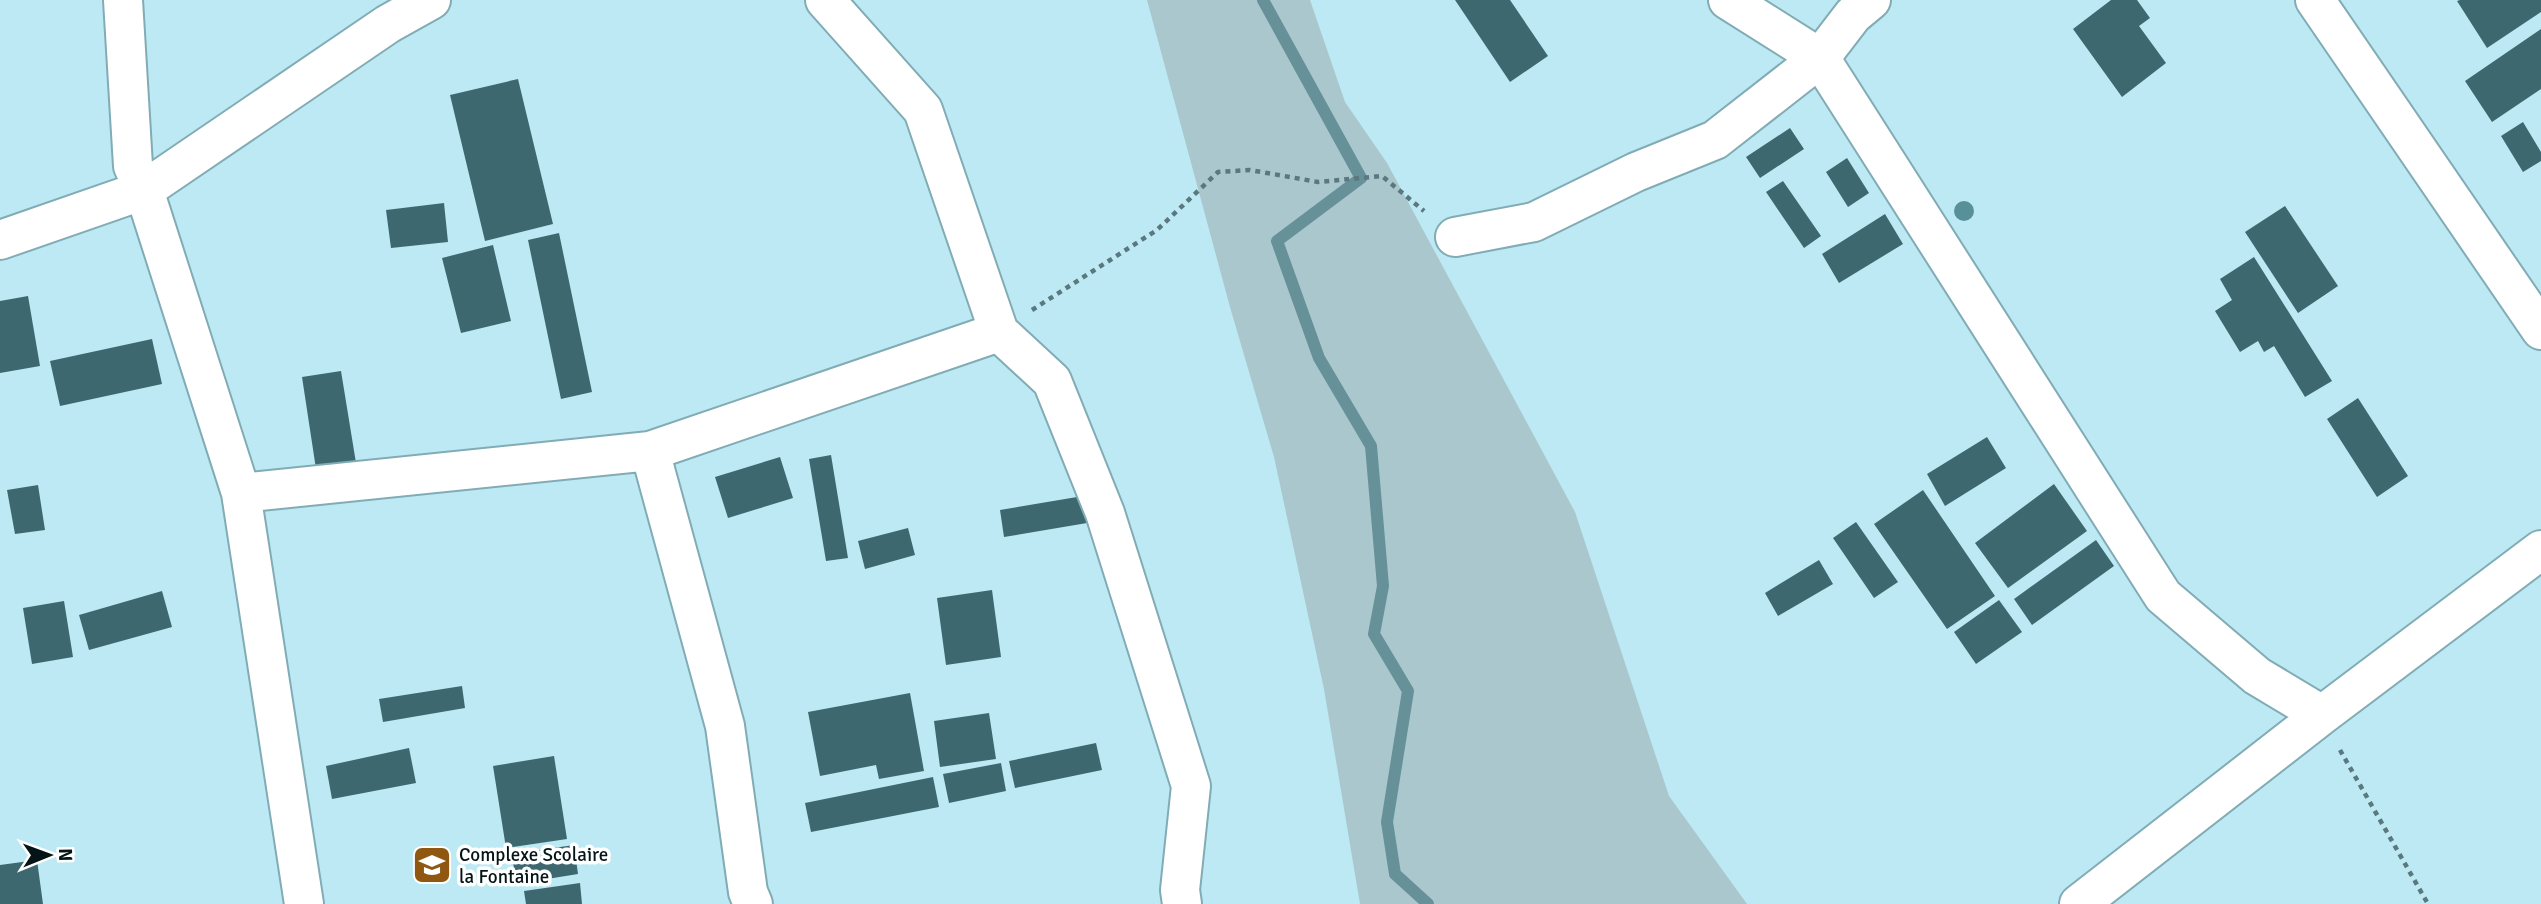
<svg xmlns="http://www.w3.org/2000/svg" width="2541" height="904" font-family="Signika,sans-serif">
	<rect width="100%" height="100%" fill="#bce9f3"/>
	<path fill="#aac7cd" d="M1147,0h163l35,102 42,61 188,349 94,284 78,108h-387l-36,-215 -50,-232 -44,-150z"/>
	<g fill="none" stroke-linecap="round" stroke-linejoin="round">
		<path stroke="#679199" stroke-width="12" d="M1263,0l98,178 -84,63 42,117 52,88 12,140 -9,48 34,57 -21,131 8,52 33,30"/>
	</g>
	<path fill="#3e6870" d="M1455,0h55l38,56 -38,26z
		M2111,0h26l13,18 -11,8 27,37 -44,34 -49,-68z
		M2460,0h81v12l-54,36 -30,-47z
		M2541,29v60l-49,33 -27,-41z
		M518,79l35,145 -68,17 -35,-146z
		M2523,122l18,30v9l-18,11 -22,-36z
		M1790,128l14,21 -44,29 -14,-21z
		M1847,158l22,35 -21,14 -22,-35z
		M1783,181l38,55 -17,12 -38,-56z
		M444,203l4,39 -57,6 -5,-38z
		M2285,206l53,80 -40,27 -53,-81z
		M1885,214l18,30 -64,39 -17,-29z
		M559,233l33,159 -31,7 -33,-159z
		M493,245l18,76 -50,12 -19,-75z
		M2254,257l78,124 -27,16 -31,-51 -10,6 -6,-11 -18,11 -25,-41 17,-11 -12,-21z
		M28,296l12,70 -40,7v-72z
		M152,339l10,45 -102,22 -10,-45z
		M341,371l15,92 -40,6 -14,-92z
		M2358,398l50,78 -31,21 -50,-78z
		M1987,437l19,31 -61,38 -18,-32z
		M831,455l17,103 -22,3 -17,-102z
		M780,457l13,41 -65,20 -13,-41z
		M2054,484l33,47 -79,57 -33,-45z
		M38,485l7,45 -30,4 -8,-44z
		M1923,490l72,106 -48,33 -73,-105z
		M1083,496l4,27 -83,14 -4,-27z
		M1856,522l42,60 -24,16 -41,-60z
		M908,528l7,27 -50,14 -7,-28z
		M2096,540l18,26 -82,59 -18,-26z
		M1819,560l14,24 -55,32 -13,-23z
		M992,590l9,67 -55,8 -9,-67z
		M162,591l10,36 -83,23 -10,-35z
		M1999,600l23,32 -46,32 -22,-32z
		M64,601l9,56 -41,7 -9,-56z
		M462,686l3,22 -82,14 -4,-23z
		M910,693l14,78 -45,8 -3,-14 -56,11 -12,-64z
		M989,713l7,46 -56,8 -6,-46z
		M1096,743l6,27 -87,18 -6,-27z
		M409,748l7,35 -84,16 -6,-33z
		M554,756l13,83 -61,9 -13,-82z
		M1001,763l5,28 -57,12 -6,-29z
		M933,777l6,30 -128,25 -6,-29z
		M574,845l4,29 -62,10 -4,-30z
		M37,860l6,44h-43v-39z
		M580,883l2,21h-56l-2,-13z"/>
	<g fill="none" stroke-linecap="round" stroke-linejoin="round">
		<g stroke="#81acb5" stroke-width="42">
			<path id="minor" d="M123,0l10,166 11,24 97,303 63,411
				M825,0l98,110 76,222 53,49 53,132 86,273 -11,104 2,14
				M1728,0l92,58 343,538 94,80 65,39
				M2315,0l226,330
				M1455,237l79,-15 102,-50 79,-32 105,-82 33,-43 18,-15
				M0,240l144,-50 244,-166 43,-24
				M650,451l75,275 23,166 5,12
				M241,493l409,-42 349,-119
				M2079,904l243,-189 219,-165"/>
		</g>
		<path stroke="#5a787e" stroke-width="4.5" stroke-dasharray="5 5" stroke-linecap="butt" d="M1032,310l125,-80 61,-58 32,-2 68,12 64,-6 42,35
			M2340,750l88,154"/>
		<use href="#minor" stroke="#fff" stroke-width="38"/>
	</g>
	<circle fill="#58909a" cx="1964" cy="211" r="10"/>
	<defs>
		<g id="school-square" transform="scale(2.0125)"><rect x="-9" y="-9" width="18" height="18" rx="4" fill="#905710" stroke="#fff"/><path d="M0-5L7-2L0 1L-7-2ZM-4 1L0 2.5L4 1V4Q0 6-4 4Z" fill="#fff"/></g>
	</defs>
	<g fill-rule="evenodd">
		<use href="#school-square" x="432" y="865"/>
	</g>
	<g text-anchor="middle" stroke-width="7" stroke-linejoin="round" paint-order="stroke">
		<g font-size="19" fill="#041417" stroke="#fff" text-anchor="start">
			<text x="459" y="861">Complexe Scolaire<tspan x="459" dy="22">la Fontaine</tspan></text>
		</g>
	</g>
	<g transform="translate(49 855) rotate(89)" stroke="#ffffff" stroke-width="5" paint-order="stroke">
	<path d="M0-5L12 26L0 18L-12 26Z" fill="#041417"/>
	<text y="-10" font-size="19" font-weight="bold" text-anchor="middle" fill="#041417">N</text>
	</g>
</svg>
